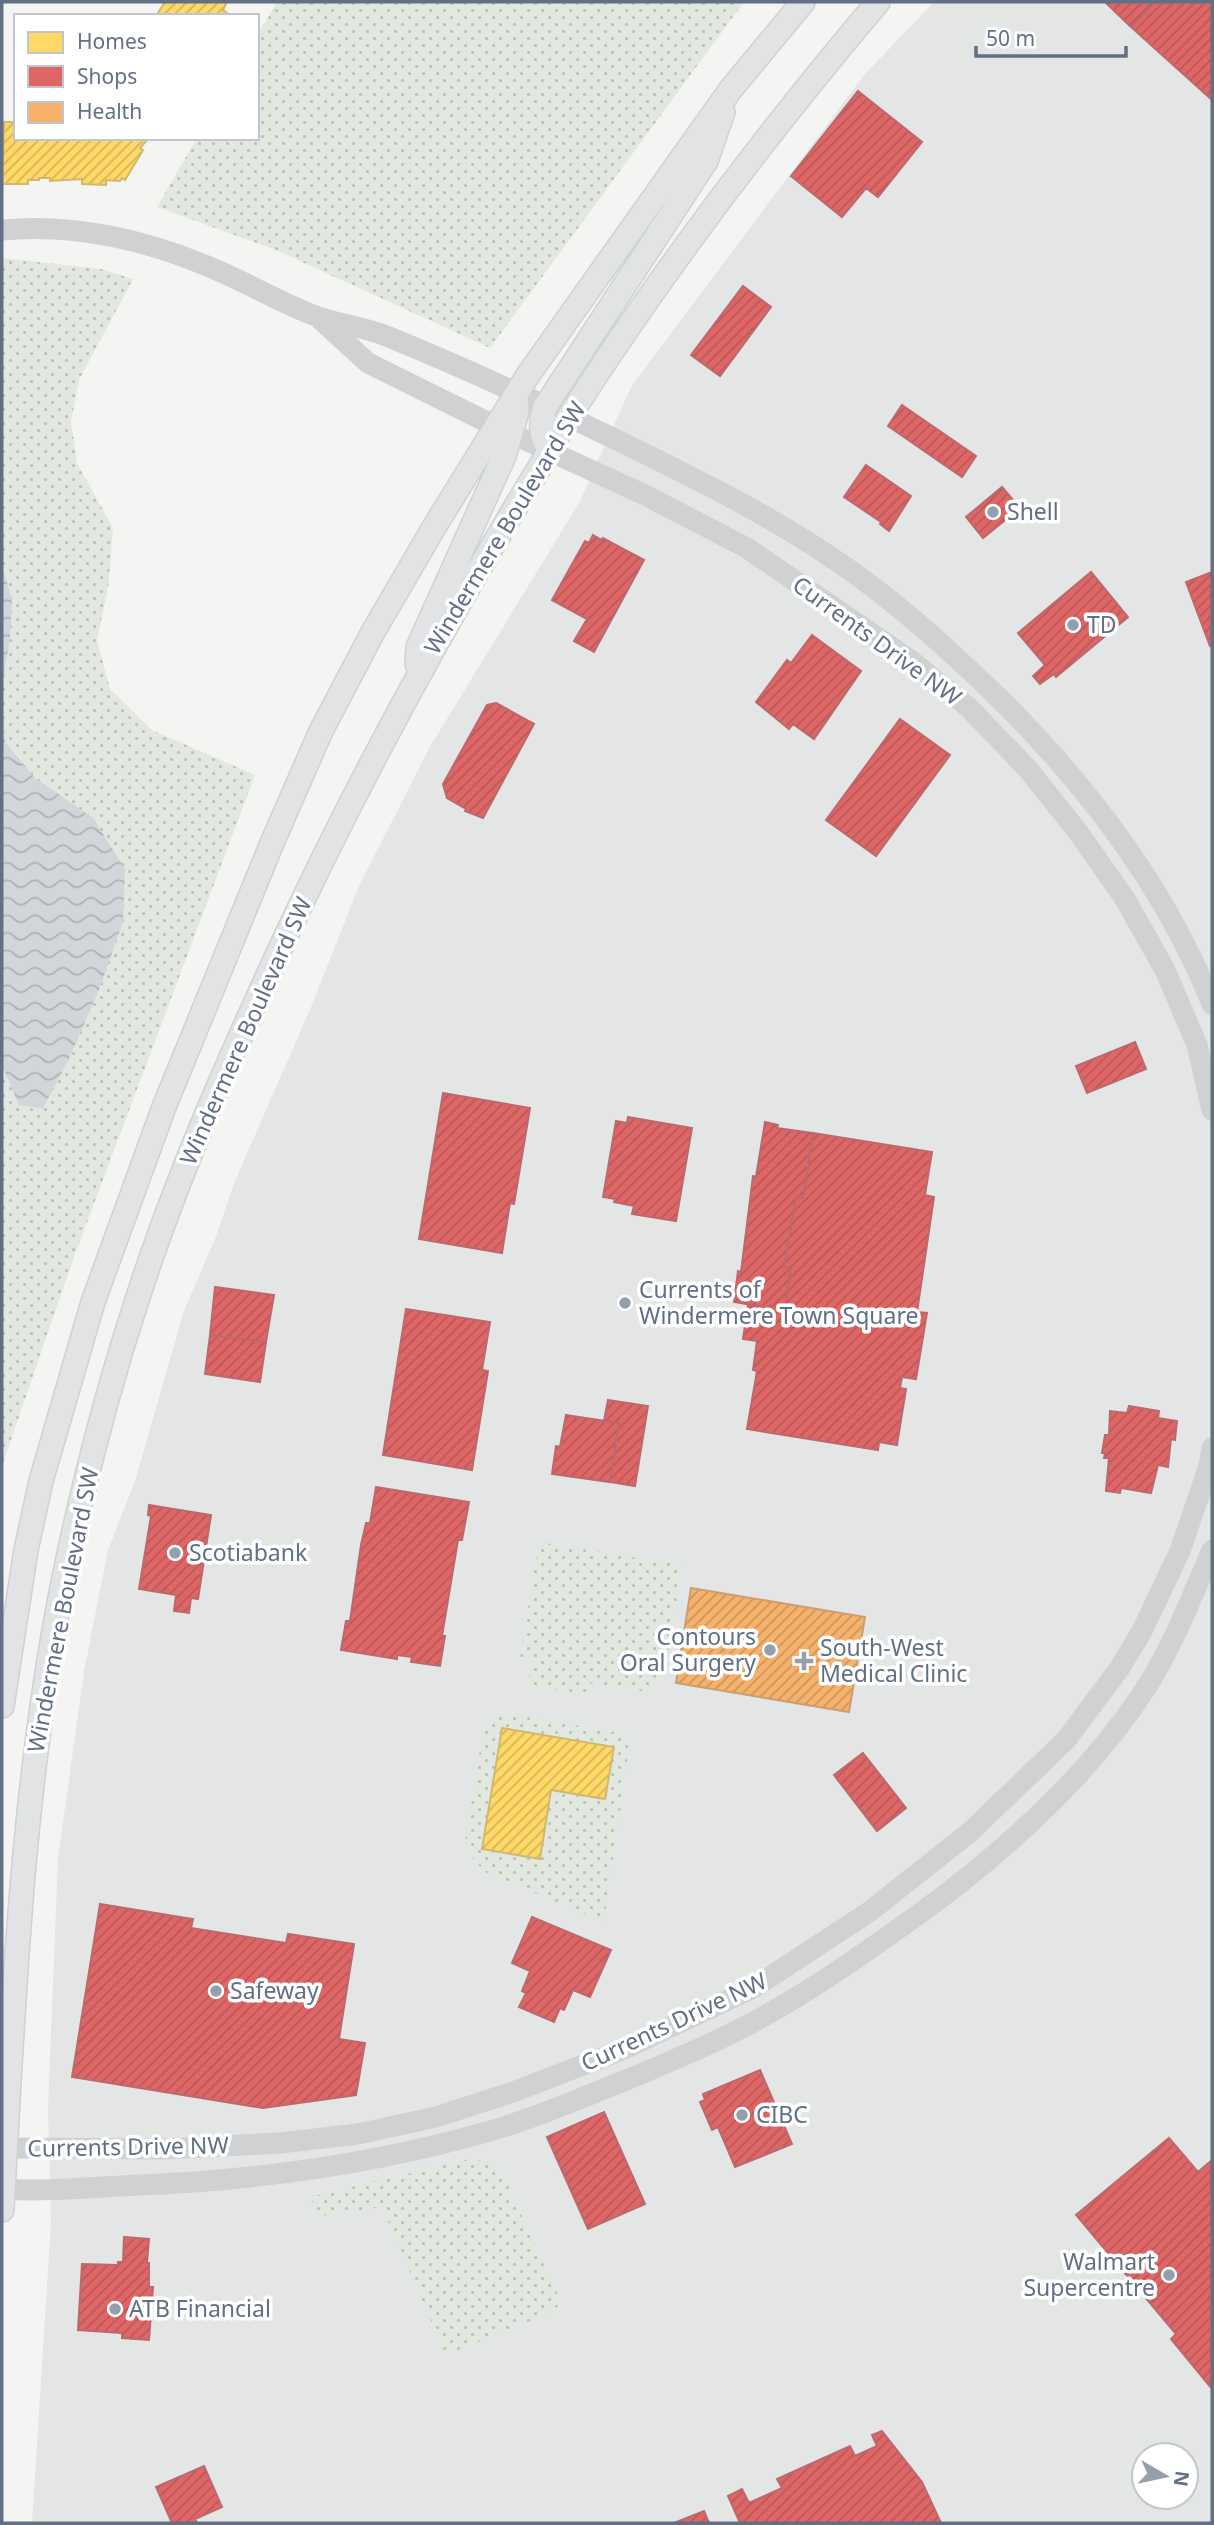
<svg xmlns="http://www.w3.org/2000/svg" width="1214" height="2525" font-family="'Noto Sans',sans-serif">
	<defs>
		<pattern id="grass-dots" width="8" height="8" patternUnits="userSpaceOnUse" patternTransform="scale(1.75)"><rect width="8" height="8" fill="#e2e8e0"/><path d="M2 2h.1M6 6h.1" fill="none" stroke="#bbc0bb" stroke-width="1.8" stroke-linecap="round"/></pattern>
		<pattern id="water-waves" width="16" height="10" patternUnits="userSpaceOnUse" patternTransform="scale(1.75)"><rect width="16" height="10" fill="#d0d6da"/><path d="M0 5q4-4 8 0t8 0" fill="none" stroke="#acb2b6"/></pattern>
		<pattern id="homes-hatch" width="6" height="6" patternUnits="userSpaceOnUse" patternTransform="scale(1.75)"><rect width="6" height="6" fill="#ffd966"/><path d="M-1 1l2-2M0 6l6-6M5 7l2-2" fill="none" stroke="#d2b45a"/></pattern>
		<pattern id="shops-hatch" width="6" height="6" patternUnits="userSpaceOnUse" patternTransform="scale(1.75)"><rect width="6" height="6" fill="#e06666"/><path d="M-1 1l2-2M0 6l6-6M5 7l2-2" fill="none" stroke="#b9585a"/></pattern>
		<pattern id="health-hatch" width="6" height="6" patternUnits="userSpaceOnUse" patternTransform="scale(1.75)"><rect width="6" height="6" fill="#f6b26b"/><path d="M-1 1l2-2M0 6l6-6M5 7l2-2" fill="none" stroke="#cb955e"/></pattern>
	</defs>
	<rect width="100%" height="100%" fill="#f4f5f2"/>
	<path fill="#e4e5e5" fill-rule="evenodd" d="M934,2h278v2521h-1180l19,-300 -3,-115 10,-250 26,-186 24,-122 27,-69 49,-170 31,-72 20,-58 76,-174 48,-121 72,-141 148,-242 52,-116 233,-312zM1144,2455h42v42h-42z"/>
	<path fill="url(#grass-dots)" d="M277,2h467l-254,346 -214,-98 -119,-43 40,-69h60v-102z
		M2,258l99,11 32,10 -53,99 -9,42 6,43 36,65 -5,60 -11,52 13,49 42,41 103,45 -181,482 -72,209z
		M539,1542l143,23 -18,114 -13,-2 -3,15 -57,-9 -2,12 -61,-10 4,-25 -12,-2z
		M498,1712l133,23 -27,187 -119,-50 -11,-12 -9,-18 18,-111z
		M469,2159l23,3 12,15 58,127 -22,13 -94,38 -64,-148 -62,9 -10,-19z"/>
	<path fill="url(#water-waves)" d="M2,566l10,33 -2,40 -8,46z
		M2,690l3,52 29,35 59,41 32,51 -2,53 -24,68 -31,71 -25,47 -24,-3 -17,-40z"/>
	<path fill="url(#homes-hatch)" stroke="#d0b96f" stroke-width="2" d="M165,2h62l-4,8 4,3 -2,3h-69z
		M4,122h12v16h133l-9,10 3,2 -18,30 -3,-2 -2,3 -14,-1v5l-24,-1v-5l-32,2v-3h-11v2h-11v4h-26z
		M502,1728l112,19 -9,52 -54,-9 -11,69 -58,-10z"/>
	<path fill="url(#shops-hatch)" stroke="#ba696f" stroke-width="2" d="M1105,2h50l-24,25z
		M1155,2h57v98l-81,-73z
		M858,91l64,51 -44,55 -12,-9 -24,29 -51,-41z
		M743,286l28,21 -51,69 -29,-21z
		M902,405l74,51 -14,21 -74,-51z
		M866,465l45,31 -22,35 -9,-7 1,-2 -37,-25z
		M1002,487l18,21 -37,30 -17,-21z
		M593,535l9,5 1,-2 41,22 -50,92 -20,-11 13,-22 -35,-19 33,-59 4,2z
		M1091,572l37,45 -72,60 -2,-3 -14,10 -7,-8 12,-11 -27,-32z
		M1212,572v73l-2,1 -24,-64z
		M812,635l49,36 -47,68 -21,-15 -4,5 -33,-27 31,-42 4,3z
		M496,703l38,21 -51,94 -18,-7 1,-2 -19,-11 -4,-14 44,-79z
		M900,719l50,36 -74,101 -50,-36z
		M1135,1042l11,27 -59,24 -11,-27z
		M443,1093l87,15 -16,96 -4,-1 -8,50 -83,-14z
		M628,1117l64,11 -16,93 -44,-7 2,-8 -20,-4 1,-3 -12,-2 13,-76 11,2z
		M765,1122l13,3 -1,3 36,5 -10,65 -7,-1 -12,70 7,1 -6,39 -15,-2v3l-36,-6 4,-31 3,1 12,-96 3,1z
		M813,1133l119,19 -7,43 9,2 -17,115 10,1 -11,66 -14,-2 -2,11 6,1 -9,56 -18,-3 -1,8 -131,-21 10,-58 -4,-1 4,-29 -14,-2 5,-34 22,3v-3l15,2 6,-39 -7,-1 12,-70 7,1z
		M215,1287l59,8 -8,47 -56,-7z
		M406,1309l84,13 -8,48 6,1 -16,99 -89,-15z
		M210,1335l56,7 -6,40 -55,-8z
		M608,1400l40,6 -13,80 -25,-4 9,-59 -15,-2z
		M1129,1406l30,5 -1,7 19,3 -2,19 -4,-1 -3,28 -10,-2 -7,28 -30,-5 -1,5 -14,-2 3,-33h-5l1,-5h-3l3,-18h4l1,-24 17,2z
		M566,1415l53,8 -9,59 -58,-8 4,-28 4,1z
		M376,1487l93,15 -7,38h-4l-16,96h3l-5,30 -29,-4 1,-5 -15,-2v4l-56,-9 5,-29h4l11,-76 5,-22h4z
		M149,1505l62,10 -13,84 -7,-1 -2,15 -15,-2 2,-16 -37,-6 12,-73 -3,-1z
		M863,1753l43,55 -29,23 -43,-56z
		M100,1904l93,15 -2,9 95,15 2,-9 66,10 -15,95 26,4 -9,52 -93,13 -191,-31z
		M532,1917l79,33 -21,47 -17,-7 -9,20 -4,-2 -6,14 -35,-15 7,-14 -4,-2 8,-20 -18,-8z
		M760,2070l32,74 -57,23 -17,-40 -6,3 -12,-28 5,-2 -2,-6z
		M604,2112l41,92 -57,25 -41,-92z
		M1169,2138l29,34 14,-12v229l-41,-50 5,-5 -100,-119z
		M124,2237l25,2 -2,24h2v24h4l-4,53 -27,-2v-5l-44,-3 4,-66 36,1v-3h5z
		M882,2431l40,51 19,41h-201l-12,-27 14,-7 7,14 33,-15 -5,-9 73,-33 5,10 22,-10 -5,-11z
		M204,2466l18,41 -27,12 2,4h-25l-16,-36z
		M704,2511l5,12h-35z"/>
	<path fill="url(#health-hatch)" stroke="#ca9e73" stroke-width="2" d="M691,1588l174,29 -16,95 -173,-29z"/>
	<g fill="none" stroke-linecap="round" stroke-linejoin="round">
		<g stroke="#cfd2d2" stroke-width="26">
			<path id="secondary" d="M550,450c-10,-12 -10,-28 -5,-43l161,-246 17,-49
				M417,664l1,-17 86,-191 13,-44 -1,-16
				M2,1706l24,-156 15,-69 52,-179 71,-195 108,-264 49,-112 52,-99 60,-103 95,-154 203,-286 72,-87
				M2,2210c12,-215 20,-431 64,-642 19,-91 43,-183 72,-271 40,-124 94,-244 148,-361 74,-158 158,-312 249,-461 13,-21 24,-43 37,-63 92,-143 196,-280 306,-410"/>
		</g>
		<path stroke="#d0d1d2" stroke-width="21" d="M2,230c71,-7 146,10 212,39 34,14 67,34 102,47 24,9 50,11 73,21 78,32 156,68 232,105 75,37 149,73 217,120 40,27 77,58 112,90 109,98 207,214 262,352
			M321,320l47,43 127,63 150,69 102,53 166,114 56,46 58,60 51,64 47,67 40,71 32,75 15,65
			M2,2148l164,1 114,-6 78,-9 78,-17 77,-25 109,-42 131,-62 116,-76 101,-80 96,-92 53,-71 23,-38 38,-80 29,-85 3,-18
			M2,2189c46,3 92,-2 138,-4 122,-5 242,-22 360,-57 46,-14 91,-34 136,-52 44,-19 90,-38 132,-62 48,-27 95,-60 140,-92 88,-63 174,-138 234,-228 30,-45 49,-96 70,-144"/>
		<use href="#secondary" stroke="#e2e3e4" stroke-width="23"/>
	</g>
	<g fill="#959eab" stroke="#fff" stroke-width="2.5">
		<circle cx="993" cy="512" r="7"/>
		<circle cx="1073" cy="625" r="7"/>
		<circle cx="625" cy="1303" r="7"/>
		<circle cx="175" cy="1553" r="7"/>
		<circle cx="770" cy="1650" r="7"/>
		<path d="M800.5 1650.5h7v7h7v7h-7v7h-7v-7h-7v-7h7z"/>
		<circle cx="216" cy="1991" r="7"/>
		<circle cx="742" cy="2115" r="7"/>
		<circle cx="1169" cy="2275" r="7"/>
		<circle cx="115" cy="2309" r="7"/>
	</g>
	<g text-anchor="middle" stroke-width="7" stroke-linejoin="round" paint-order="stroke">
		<g font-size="23" fill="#626f85" stroke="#fff" text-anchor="start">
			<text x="1007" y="520">Shell</text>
			<text x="1087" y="633">TD</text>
			<text x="639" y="1298">Currents of<tspan x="639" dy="26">Windermere Town Square</tspan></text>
			<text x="189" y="1561">Scotiabank</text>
			<text x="756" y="1645" text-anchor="end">Contours<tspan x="756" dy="26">Oral Surgery</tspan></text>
			<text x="820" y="1656">South-West<tspan x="820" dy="26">Medical Clinic</tspan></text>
			<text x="230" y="1999">Safeway</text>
			<text x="756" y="2123">CIBC</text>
			<text x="1155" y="2270" text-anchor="end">Walmart<tspan x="1155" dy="26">Supercentre</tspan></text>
			<text x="129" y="2317">ATB Financial</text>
		</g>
		<g font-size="23" fill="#626f85" stroke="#fff">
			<text transform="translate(505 528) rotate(-59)" y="8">Windermere Boulevard SW</text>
			<text transform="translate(877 641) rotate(36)" y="8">Currents Drive NW</text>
			<text transform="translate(246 1031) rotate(-66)" y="8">Windermere Boulevard SW</text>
			<text transform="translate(63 1610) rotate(-79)" y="8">Windermere Boulevard SW</text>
			<text transform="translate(674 2022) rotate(-25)" y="8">Currents Drive NW</text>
			<text transform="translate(128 2147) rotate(-1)" y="8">Currents Drive NW</text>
		</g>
	</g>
	<rect width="1214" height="2525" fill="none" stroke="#626f85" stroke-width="7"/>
	<rect x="14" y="14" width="245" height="126" fill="#ffffff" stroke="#c0c5ce" stroke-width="2"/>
	<rect x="28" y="32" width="35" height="21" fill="#ffd966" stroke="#c0c5ce" stroke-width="2"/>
	<text x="77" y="49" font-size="21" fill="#626f85">Homes</text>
	<rect x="28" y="66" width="35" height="21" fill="#e06666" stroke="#c0c5ce" stroke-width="2"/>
	<text x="77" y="84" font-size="21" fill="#626f85">Shops</text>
	<rect x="28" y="102" width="35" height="21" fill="#f6b26b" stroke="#c0c5ce" stroke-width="2"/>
	<text x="77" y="119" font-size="21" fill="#626f85">Health</text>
	<g transform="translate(1165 2476) rotate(99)"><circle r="33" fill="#ffffff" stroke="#c0c5ce" stroke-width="2"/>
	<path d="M0-5L12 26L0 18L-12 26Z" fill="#959eab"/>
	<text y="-10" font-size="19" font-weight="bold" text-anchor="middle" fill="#626f85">N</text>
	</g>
	<path d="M976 46v10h150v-10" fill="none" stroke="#626f85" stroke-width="3.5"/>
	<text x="986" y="46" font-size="21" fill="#626f85" stroke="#ffffff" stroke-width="5" paint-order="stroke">50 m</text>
</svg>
